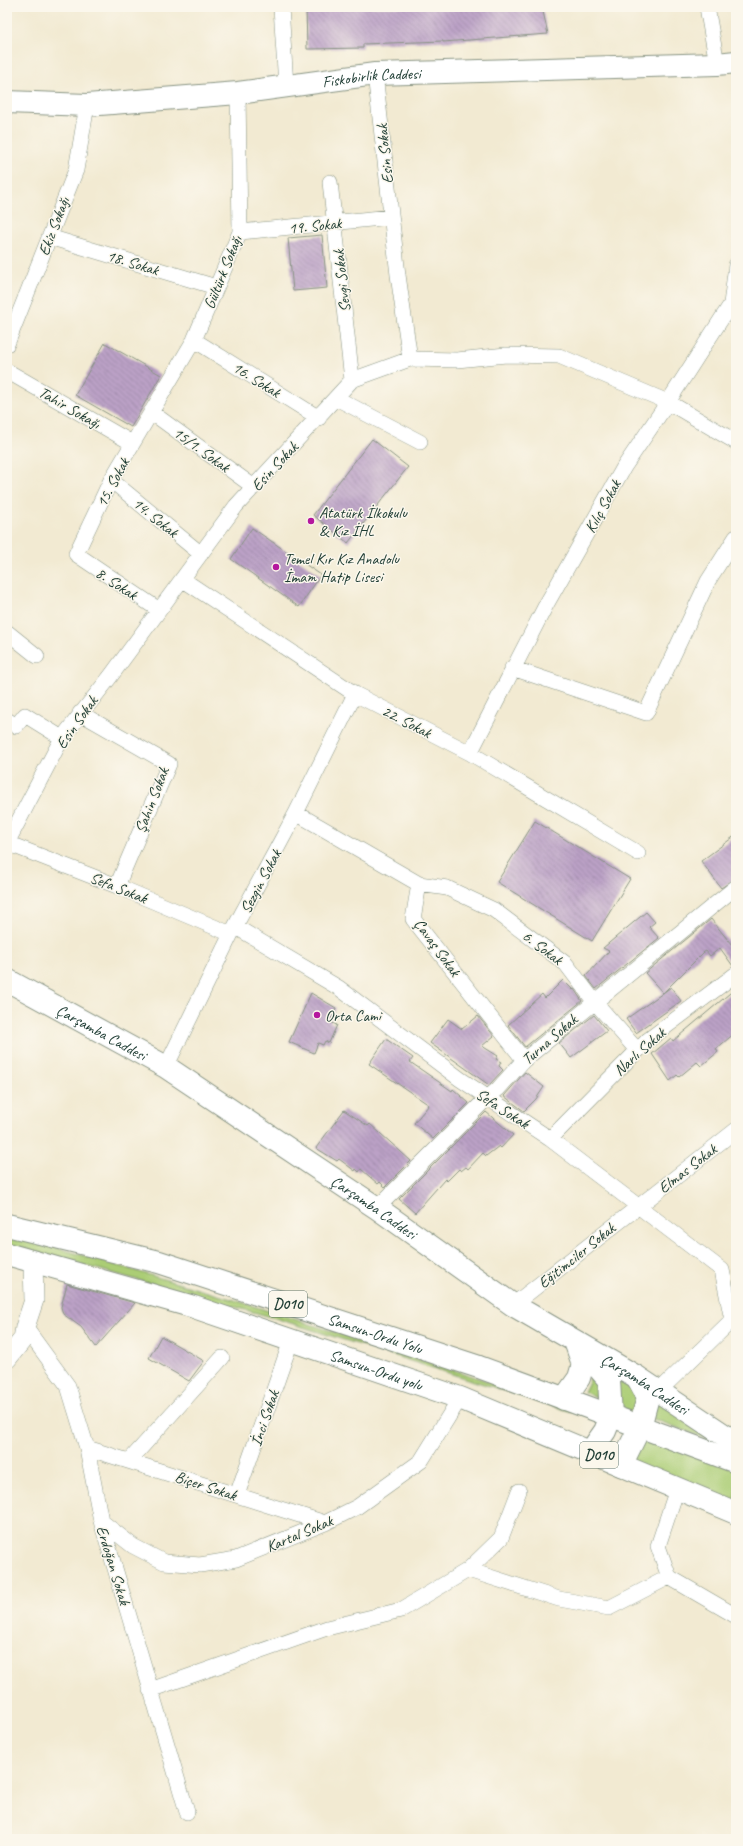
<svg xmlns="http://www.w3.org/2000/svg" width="743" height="1846" font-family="Caveat,sans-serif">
	<defs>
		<pattern id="building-back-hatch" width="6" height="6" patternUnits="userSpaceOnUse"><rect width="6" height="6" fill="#bba1c6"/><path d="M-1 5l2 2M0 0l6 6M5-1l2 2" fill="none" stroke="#9784a2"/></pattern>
	</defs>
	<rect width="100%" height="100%" fill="#fbf7ec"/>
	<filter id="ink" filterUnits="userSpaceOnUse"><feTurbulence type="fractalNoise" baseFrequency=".025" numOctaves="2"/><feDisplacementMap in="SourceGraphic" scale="8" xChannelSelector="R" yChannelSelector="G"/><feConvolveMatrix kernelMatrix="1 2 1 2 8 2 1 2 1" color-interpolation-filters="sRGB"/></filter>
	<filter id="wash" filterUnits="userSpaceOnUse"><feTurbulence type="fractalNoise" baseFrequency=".012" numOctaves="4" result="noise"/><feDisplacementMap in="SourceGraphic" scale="16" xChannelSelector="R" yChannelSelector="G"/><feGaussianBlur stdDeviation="0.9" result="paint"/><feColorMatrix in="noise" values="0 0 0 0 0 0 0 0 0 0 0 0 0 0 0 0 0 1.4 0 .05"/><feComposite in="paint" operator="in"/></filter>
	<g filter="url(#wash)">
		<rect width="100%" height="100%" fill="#f2ead2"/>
		<path fill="#abcd75" stroke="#658554" d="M7,1233l221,65 344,110v4l-297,-94 -268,-74z
			M608,1359l35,29 -8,26 -15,-7z
			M596,1366l8,34 -20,-8z
			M658,1398l73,50 -80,-30z
			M640,1427l96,35v51l-115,-48z"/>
		<g id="blocks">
			<path fill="url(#building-back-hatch)" d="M306,7h236l6,27 -105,8v-1l-80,3v4l-56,1z
				M322,235l5,53 -34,3 -5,-53z
				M105,343l56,32 -30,52 -56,-32z
				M372,439l36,28 -60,76 -35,-28z
				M252,528l69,47 -22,32 -68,-48z
				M535,821l95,58 -38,62 -95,-59z
				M736,835v43l-15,10 -20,-27z
				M646,912l9,10 -6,5 10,11 -63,51 -10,-13 23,-25 -6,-3z
				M711,919l25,31v15l-3,1 -13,-18 -10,8 -4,-5 -2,1 -41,41 8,-6 10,14 -45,32 -10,-14 37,-26 -18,-20z
				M563,980l10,10 1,-1 8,12 -57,46 -17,-22 34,-31 3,4z
				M736,988v44l-20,17 2,3 -17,14 -4,-4 -18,15 -2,-2 -7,6 -18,-27 19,-16 2,3z
				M311,993l25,15 -6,14 7,3 -8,18 -4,-2 -2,4 -5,-2 -4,10 -25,-11z
				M594,1015l13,16 -36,27 -12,-15z
				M478,1016l16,20 -12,10 16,10 -2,3 5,3 -2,4 4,4 -14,15 -59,-42 18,-24 14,10z
				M386,1039l27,19 -3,4 42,29 1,-2 16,14 -36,36 -19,-16 15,-18 -60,-41z
				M525,1072l19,15 -8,12 -12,12 -20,-15z
				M344,1110l24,16 2,-2 41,37 -26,26 -5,-5 -2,2 -17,-15 -2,3 -3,-3 -1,2 -16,-12 -2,2 -21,-13z
				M486,1112l27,23 -12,13 -2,-2 -13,10 -3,-3 -15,16 -2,-2 -5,4 -2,-2 -12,12 -2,-2 -30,34 -16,-14z
				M67,1284l68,19 -39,44 -15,-20 -18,-13 -2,-7z
				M161,1336l43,25 -15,20 -40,-23z"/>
		</g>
	</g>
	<g filter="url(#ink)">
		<use href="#blocks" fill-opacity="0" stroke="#889483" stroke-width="1"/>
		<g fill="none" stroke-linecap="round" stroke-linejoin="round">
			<g stroke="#889483" stroke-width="16">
				<path id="minor" d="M281,7l5,79
					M707,7l10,57
					M330,182l22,198
					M240,232l151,-15
					M49,237l167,50
					M194,340l125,78
					M7,344l69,-174 11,-65
					M410,359l47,1 49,-5 53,1 109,46 68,40
					M7,371l125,72
					M336,398l84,44
					M151,412l103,75
					M111,480l90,74
					M182,579l173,115 115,59 168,100
					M159,610l-83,-56 35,-74 83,-140 46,-108 -2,-139
					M7,632l30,24
					M512,668l134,45 62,-132 28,-44
					M80,713l89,51 -52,122
					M7,720l9,6 9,-11 37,23
					M470,753l76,-148 78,-138 44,-65 63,-98 5,-39
					M296,813l123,71 -6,35 111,141
					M7,843l55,-105 48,-61 126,-171 116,-126 58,-21 -12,-84 -23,-201
					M7,843l110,43 114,48
					M419,884l28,4 47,22 72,54 28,37 43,49
					M236,927l103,61 121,91 90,60 172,131 10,50
					M166,1067l65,-133 65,-121 59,-119
					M550,1139l98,-99 88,-66
					M377,1208l110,-110 11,-9 26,-29 212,-173
					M513,1305l223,-175
					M25,1327l43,59 19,62 14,73 86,291
					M659,1391l73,-71 4,1
					M87,1448l238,75
					M130,1460l92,-102
					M237,1495l54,-154
					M101,1521l32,25 31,16 36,3 36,-6 89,-36 32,-16 64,-46 39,-63
					M468,1570l91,29 50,9 60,-31 67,39
					M669,1577l-11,-31 19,-57
					M150,1690l177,-62 74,-18 67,-40 33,-32 18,-47"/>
			</g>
			<g stroke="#889483" stroke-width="20">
				<path id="tertiary" d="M7,1359l16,-20 2,-12 9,-27 -1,-38"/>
			</g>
			<g stroke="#889483" stroke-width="24">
				<g id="secondary">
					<path id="s1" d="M7,102l80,3 151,-12 137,-19 342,-10 19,-2"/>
					<path id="s2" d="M7,980l159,87 211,141 136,97 124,72 99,66"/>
					<path d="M587,1355l22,25 2,36 -6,15 -14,20"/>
					<path d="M564,1399l15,-21 4,-14 -7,-20"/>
					<path d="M621,1465l19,-38 8,-30 -11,-20"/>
				</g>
			</g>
			<g stroke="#889483" stroke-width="24">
				<g id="trunk">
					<path id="s3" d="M7,1225l152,37 320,105 257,95"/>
					<path id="s4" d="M7,1254l187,53 266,91 276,115"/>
				</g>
			</g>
			<use href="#minor" stroke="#fff" stroke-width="15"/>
			<use href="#tertiary" stroke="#fff" stroke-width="19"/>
			<use href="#secondary" stroke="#fff" stroke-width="22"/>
			<use href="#trunk" stroke="#fff" stroke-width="22"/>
		</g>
	</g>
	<g fill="#b5179e" stroke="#fbf7ec" stroke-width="1.5">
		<circle cx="311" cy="521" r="4"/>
		<circle cx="276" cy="567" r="4"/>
		<circle cx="317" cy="1015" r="4"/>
	</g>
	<g text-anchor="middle" stroke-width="3" stroke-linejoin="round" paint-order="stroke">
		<g fill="#fbf7ec" stroke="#61756b" stroke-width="1">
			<rect x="269" y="1291" width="38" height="26" rx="3"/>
			<rect x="580" y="1442" width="38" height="26" rx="3"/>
		</g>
		<g font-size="15" font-weight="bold" fill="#1f3d34">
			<text x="288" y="1309">D010</text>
			<text x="599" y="1460">D010</text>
		</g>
		<g font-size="16" fill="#1f3d34" stroke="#fbf7ec">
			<text dy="6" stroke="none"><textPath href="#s1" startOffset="366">Fiskobirlik Caddesi</textPath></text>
			<text transform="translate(384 154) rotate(-96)" y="6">Esin Sokak</text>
			<text transform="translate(315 225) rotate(-6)" y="6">19. Sokak</text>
			<text transform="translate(53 226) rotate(-69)" y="6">Ekiz Sokağı</text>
			<text transform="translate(133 262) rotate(17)" y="6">18. Sokak</text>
			<text transform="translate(222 272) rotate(-68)" y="6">Gültürk Sokağı</text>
			<text transform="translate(341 281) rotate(-96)" y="6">Sevgi Sokak</text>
			<text transform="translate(257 379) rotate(32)" y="6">16. Sokak</text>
			<text transform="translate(70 407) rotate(30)" y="6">Tahir Sokağı</text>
			<text transform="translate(202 449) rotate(36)" y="6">15/1. Sokak</text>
			<text transform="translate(274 466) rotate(-47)" y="6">Esin Sokak</text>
			<text transform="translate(112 482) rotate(-62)" y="6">15. Sokak</text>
			<text transform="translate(602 506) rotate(-61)" y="6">Kılıç Sokak</text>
			<text transform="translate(156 517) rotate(39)" y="6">14. Sokak</text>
			<text transform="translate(117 583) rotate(33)" y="6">8. Sokak</text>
			<text transform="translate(407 721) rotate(27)" y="6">22. Sokak</text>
			<text transform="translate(76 722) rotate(-55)" y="6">Esin Sokak</text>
			<text transform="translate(151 800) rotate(-69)" y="6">Şahin Sokak</text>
			<text transform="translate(260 881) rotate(-62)" y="6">Sezgin Sokak</text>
			<text transform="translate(119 887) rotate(22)" y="6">Sefa Sokak</text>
			<text transform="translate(438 947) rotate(54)" y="6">Çavaş Sokak</text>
			<text transform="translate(543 947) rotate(37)" y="6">6. Sokak</text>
			<text dy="6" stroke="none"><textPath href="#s2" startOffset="108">Çarşamba Caddesi</textPath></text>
			<text transform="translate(549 1039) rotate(-41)" y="6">Turna Sokak</text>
			<text transform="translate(639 1051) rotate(-42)" y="6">Narlı Sokak</text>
			<text transform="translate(503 1108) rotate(33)" y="6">Sefa Sokak</text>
			<text transform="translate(687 1168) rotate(-38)" y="6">Elmas Sokak</text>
			<text dy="6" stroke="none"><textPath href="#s2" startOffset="432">Çarşamba Caddesi</textPath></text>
			<text transform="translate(576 1255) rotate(-39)" y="6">Eğitimciler Sokak</text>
			<text dy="6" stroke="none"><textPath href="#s3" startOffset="384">Samsun-Ordu Yolu</textPath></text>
			<text dy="6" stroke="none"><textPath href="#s4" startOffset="387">Samsun-Ordu yolu</textPath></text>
			<text dy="6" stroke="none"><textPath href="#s2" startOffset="756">Çarşamba Caddesi</textPath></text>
			<text transform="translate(264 1418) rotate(-71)" y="6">İnci Sokak</text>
			<text transform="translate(206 1485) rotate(18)" y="6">Biçer Sokak</text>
			<text transform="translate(299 1533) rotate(-23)" y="6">Kartal Sokak</text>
			<text transform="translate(114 1565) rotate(73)" y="6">Erdoğan Sokak</text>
		</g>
		<g font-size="16" fill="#1f3d34" stroke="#fbf7ec" text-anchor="start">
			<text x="319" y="518">Atatürk İlkokulu<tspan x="319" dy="18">&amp; Kız İHL</tspan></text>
			<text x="284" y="564">Temel Kır Kız Anadolu<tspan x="284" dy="18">İmam Hatip Lisesi</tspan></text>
			<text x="325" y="1021">Orta Cami</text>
		</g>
	</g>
	<rect width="743" height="1846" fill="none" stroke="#fbf7ec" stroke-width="24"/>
</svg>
